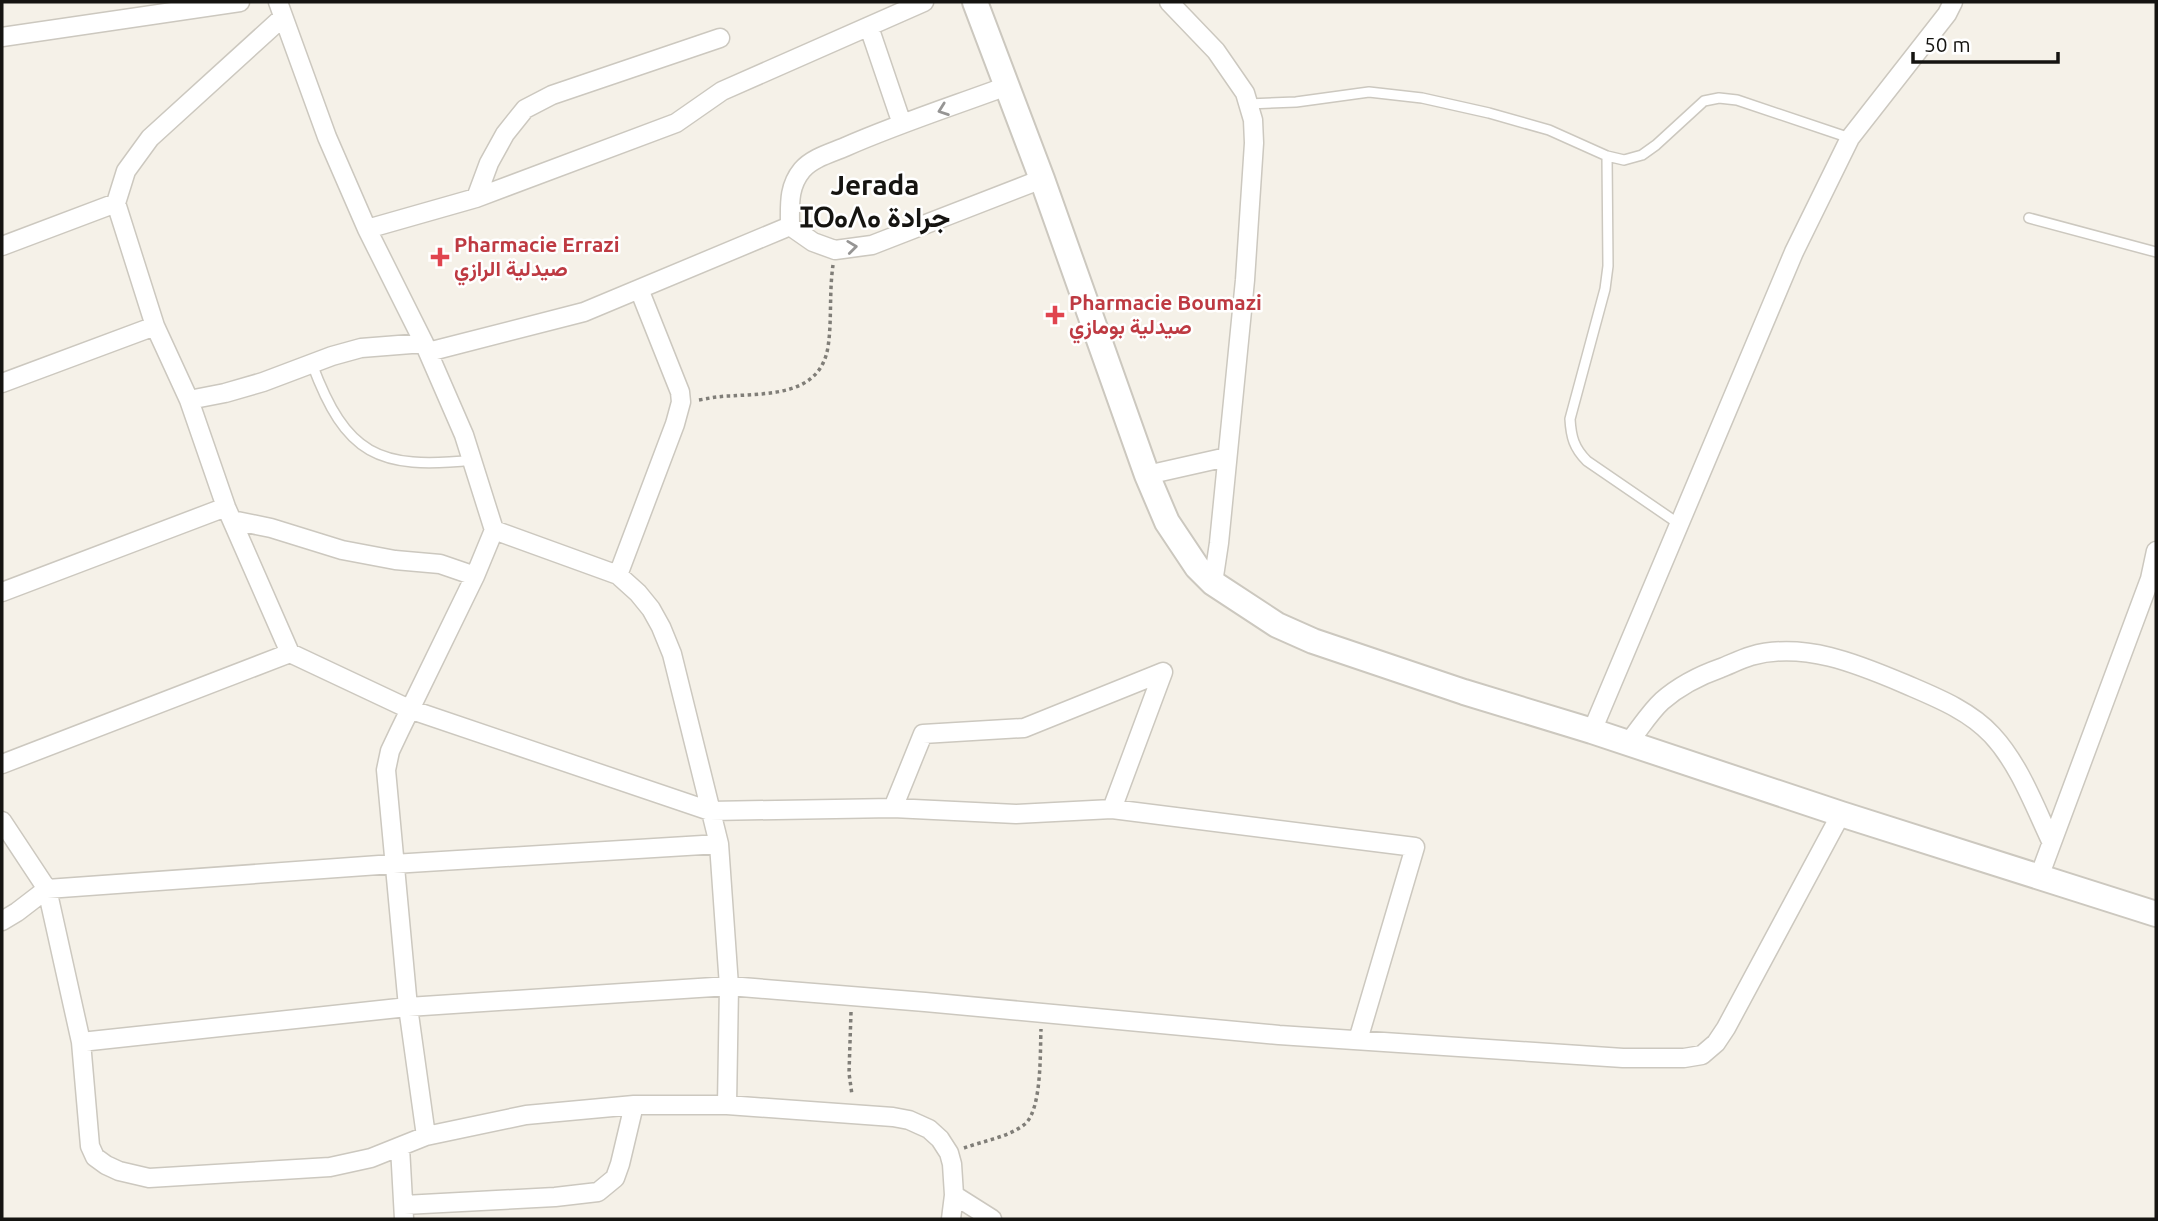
<svg xmlns="http://www.w3.org/2000/svg" width="2158" height="1221" font-family="Ubuntu,Vazirmatn,'Noto Sans Tifinagh',sans-serif">
	<rect width="100%" height="100%" fill="#f5f1e8"/>
	<g fill="none" stroke-linecap="round" stroke-linejoin="round">
		<g stroke="#ccc8bf" stroke-width="12">
			<path id="service" d="M1248,104l48,-2 73,-10 53,6 67,15 60,17 58,26 17,4 18,-5 14,-10 48,-44 15,-3 18,2 113,38
				M1607,156l1,110 -3,23 -35,130c1,18 4,29 17,42l92,63
				M2029,218l127,34
				M312,364c34,91 66,106 161,96"/>
		</g>
		<g stroke="#ccc8bf" stroke-width="21">
			<path id="minor" d="M278,2l49,135 40,92 57,114 40,92 30,95 124,45 20,18 13,16 10,18 11,27 47,190 10,142 -2,119
				M1169,2l47,49 29,42 8,27 1,23 -9,137 -26,263 -6,40
				M283,17l-133,121 -24,33 -10,32 39,123 34,74 37,107 64,146 119,56 301,102 183,-3 123,6 96,-5 303,38 -57,193
				M869,27l33,97
				M2,37l238,-35
				M476,198l13,-35 16,-29 20,-25 27,-14 168,-57
				M790,226c0,-21 -2,-39 12,-56 10,-12 29,-17 43,-23 52,-23 108,-41 162,-61
				M790,226l23,16 22,8 37,-5 170,-66
				M367,229l109,-31 200,-75 46,-32 202,-89
				M2,246l114,-43
				M428,352l156,-40 206,-86
				M2,383l153,-57
				M189,400l36,-7 38,-11 69,-26 29,-8 63,-5
				M1147,475l80,-18
				M232,520l39,8 71,22 53,10 45,4 35,12
				M618,575l57,-151 6,-22 -1,-10 -41,-103
				M2,592l224,-85
				M1592,731l202,-479 56,-114 97,-124 6,-12
				M1628,743c11,-13 21,-30 34,-42 16,-14 39,-26 59,-33 10,-4 20,-9 30,-12 52,-15 107,8 154,28 30,13 64,26 87,51 27,29 42,70 59,106
				M2,764l288,-111
				M893,808l30,-74 101,-6 139,-56 -51,137
				M2,821l45,68 34,153 9,104 5,11 11,8 13,6 30,7 181,-11 41,-9 55,-22 100,-21 108,-10h93l166,12 16,3 20,9 11,10 9,14 3,11 2,31 -3,24
				M2039,877l111,-298 6,-28
				M2,921l15,-9 30,-23 346,-25 326,-20
				M81,1042l327,-35 321,-21 196,16 354,33 344,23h61l18,-3 14,-12 10,-15 115,-214
				M426,1136l-18,-129 -22,-237 4,-19 9,-19 76,-156 19,-46
				M400,1147l4,72
				M954,1195l38,24
				M404,1205l151,-8 43,-5 17,-14 5,-14 14,-59"/>
		</g>
		<g stroke="#ccc8bf" stroke-width="28">
			<path id="secondary" d="M975,2l67,177 105,296 20,47 30,45 16,16 64,42 36,16 151,51 128,39 249,83 315,100"/>
		</g>
		<path stroke="#807e78" stroke-width="3.5" stroke-dasharray="3.5 3.5" stroke-linecap="butt" d="M699,400c11,-2 21,-4 32,-4 38,-3 89,0 97,-49 4,-26 1,-54 5,-82
			M851,1012l-2,61 3,22
			M964,1148c19,-7 45,-11 61,-24 17,-15 15,-72 16,-95"/>
		<use href="#service" stroke="#fff" stroke-width="9"/>
		<use href="#minor" stroke="#fff" stroke-width="18"/>
		<use href="#secondary" stroke="#fff" stroke-width="24"/>
	</g>
	<defs><path id="oneway-chevron" d="M-2-3.5L2.5 0L-2 3.5" fill="none" stroke-width="1.6" stroke-linecap="round" stroke-linejoin="round" transform="scale(1.75)"/></defs>
	<g stroke="#969594">
		<use href="#oneway-chevron" transform="translate(943 110) rotate(160)"/>
		<use href="#oneway-chevron" transform="translate(852 247) rotate(-7)"/>
	</g>
	<g fill="#e0444e" stroke="#fff" stroke-width="2.5">
		<path d="M436.5 246.5h7v7h7v7h-7v7h-7v-7h-7v-7h7z"/>
		<path d="M1051.5 304.5h7v7h7v7h-7v7h-7v-7h-7v-7h7z"/>
	</g>
	<g text-anchor="middle" stroke-width="5" stroke-linejoin="round" paint-order="stroke">
		<g font-size="21" font-weight="bold" fill="#be3a42" stroke="#fff" text-anchor="start">
			<text x="454" y="252">Pharmacie Errazi<tspan x="454" dy="24">صيدلية الرازي</tspan></text>
			<text x="1069" y="310">Pharmacie Boumazi<tspan x="1069" dy="24">صيدلية بومازي</tspan></text>
		</g>
		<g font-size="28" font-weight="bold" fill="#151411" stroke="#fff">
			<text x="875" y="195">Jerada<tspan x="875" dy="32">ⵊⵔⴰⴷⴰ جرادة</tspan></text>
		</g>
	</g>
	<rect width="2158" height="1221" fill="none" stroke="#151411" stroke-width="7"/>
	<path d="M1913 52v10h145v-10" fill="none" stroke="#151411" stroke-width="3.5"/>
	<text x="1924" y="52" font-size="21" fill="#151411" stroke="#ffffff" stroke-width="5" paint-order="stroke">50 m</text>
</svg>
